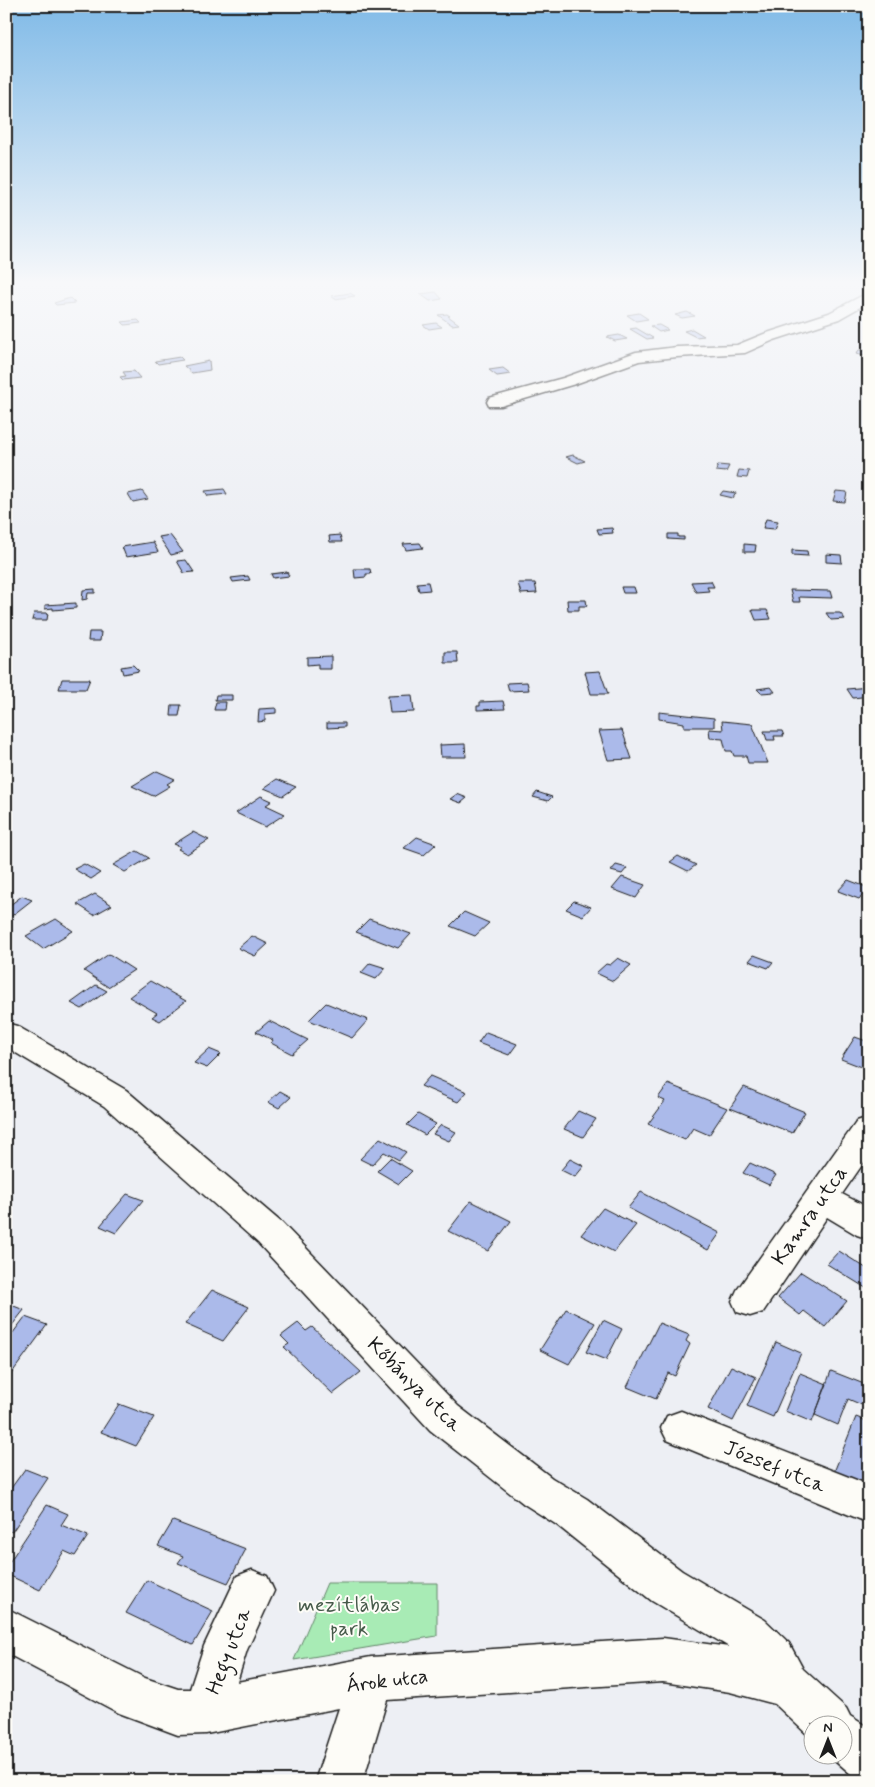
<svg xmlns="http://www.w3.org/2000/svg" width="875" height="1787" font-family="Mynerve,sans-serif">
	<rect width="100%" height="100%" fill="#edeff4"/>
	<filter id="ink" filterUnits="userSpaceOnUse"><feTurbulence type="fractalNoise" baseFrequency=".02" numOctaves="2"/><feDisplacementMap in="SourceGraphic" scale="10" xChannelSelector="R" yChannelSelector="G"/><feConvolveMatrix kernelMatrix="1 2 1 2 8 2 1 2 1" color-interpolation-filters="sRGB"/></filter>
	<g filter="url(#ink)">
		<path fill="#a8ebb5" stroke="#628468" d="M327,1583h110v53l-143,24z"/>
		<path fill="#abbaea" stroke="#1c1c1c" d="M436,292l6,7 -12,2 -10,-7z
			M350,293l5,3 -20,3 -4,-3z
			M70,298l5,5 -19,2 -2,-2z
			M687,312l8,4 -13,2 -7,-3z
			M639,313l9,6 -12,2 -9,-6z
			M447,314l3,2h-2l11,8 -7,1 -14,-10z
			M138,320l3,3 -16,2 -3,-3z
			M436,323l6,4 -13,2 -6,-4z
			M659,325l9,5 -9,2 -9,-6z
			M636,328l17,10 -6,1 -17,-10z
			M692,329l12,7 -8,1 -12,-6z
			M619,335l8,4 -12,2 -8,-4z
			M859,350l10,1v6l-13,-3z
			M180,357l3,3 -25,4 -3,-3z
			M209,361l1,9 -18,3 -8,-7z
			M503,368l8,6 -14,2 -8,-6z
			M134,371l6,7 -17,2 -3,-3 6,-1 -3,-4z
			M573,455l12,6 -7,2 -12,-6z
			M718,465l11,1 -3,6 -10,-1z
			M739,470l10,1 -2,7 -10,-1z
			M224,489l3,5 -19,2 -3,-5z
			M142,491l6,8 -15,3 -5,-8z
			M723,491l13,2 -3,5 -13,-3z
			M836,491l11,1 -2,10 -12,-1z
			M766,519l12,2 -3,8 -12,-1z
			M612,528l1,5 -14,1 -2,-5z
			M668,534h10v3h6v3l-16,-1z
			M170,535l13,17 -12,3 -12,-18z
			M340,535l2,7h-12l-1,-6z
			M153,542l5,10 -32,5 -4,-10z
			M420,543l3,5 -17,2 -3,-6z
			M744,544l12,1 -1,7h-11z
			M792,550l15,1 1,5 -16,-1z
			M826,554l15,1 1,8 -16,-1z
			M186,560l8,12 -10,1 -7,-12z
			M354,569h16l1,5h-5v3l-11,1z
			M287,572l2,4 -16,2 -2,-4z
			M248,576l2,4 -17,2 -2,-4z
			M711,581l3,6h-7l2,4 -13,1 -5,-10z
			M428,582l2,8 -11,1 -2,-8z
			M518,583h17l2,10 -16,1z
			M621,587h13l2,6h-13z
			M95,589v4h-7l-1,6 -5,1 1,-10z
			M790,590l40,1 2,7 -33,-1 1,5h-7z
			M567,600h19l1,6h-8v4h-11z
			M76,603v5l-23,2v-2l-8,1v-4z
			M752,610h15l4,9 -15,1z
			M34,613h14l-1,7h-15z
			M826,613h14l5,6 -14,1z
			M89,632h12l-1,9h-12z
			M445,652h12l1,11h-13z
			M331,656v13h-13v-5l-11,1v-8z
			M133,665l6,6 -16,3 -2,-7z
			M600,671l8,23h-17l-6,-22z
			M62,679h28l-4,10h-27z
			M527,682l2,8 -20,1 -2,-8z
			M771,687l4,5 -14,1 -4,-4z
			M869,687v9l-16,2 -6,-9z
			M216,695h16v5h-17z
			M412,695l2,17 -24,1 -2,-17z
			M503,701l2,8 -28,1v-4h3v-4z
			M216,702h10l-1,8h-11z
			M172,705h9l-2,11h-8z
			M276,708v5l-11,1v7l-7,1 1,-13z
			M659,712l55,6v9h-30v-4l-25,-4z
			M722,721l30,3 16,39h-20l-2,-7h-12l-2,-5h-6l-3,-12 -13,-1 -1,-9 14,1z
			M327,723h18v4l-18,1z
			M622,730l10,29 -24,1 -9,-29z
			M764,731h18l2,5h-10l1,4h-8z
			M465,744l1,13h-25l-1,-12z
			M157,771l18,8 -8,5 3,2 -17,10 -21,-10z
			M277,779l19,8 -13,9 -19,-8z
			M537,792l15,5 -4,4 -15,-4z
			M457,794l10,4 -6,5 -11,-4z
			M261,796l11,5 -6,4 19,9 -20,13 -29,-14z
			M193,832l16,8 -22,14 -9,-5 3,-2 -7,-3z
			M417,837l19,7 -12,11 -20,-7z
			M137,851l12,7 -24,14 -12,-7z
			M678,856l18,9 -8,6 -18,-9z
			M84,864l16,9 -9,6 -17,-10z
			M616,865l11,3 -5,6 -11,-3z
			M622,877l23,8 -9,13 -24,-9z
			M848,880l21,8 -10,11 -21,-8z
			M95,894l17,11 -18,10 -17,-11z
			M22,896l10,4 -23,18 -3,-2v-8z
			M574,901l17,6 -8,9 -17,-7z
			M464,912l25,11 -14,13 -25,-10z
			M56,919l17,12 -30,18 -17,-13z
			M369,919l42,15 -13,14 -42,-16z
			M252,936l16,8 -13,12 -17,-8z
			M109,954l25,16 -26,17 -24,-16z
			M754,955l19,7 -5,6 -19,-7z
			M618,958l13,7 -18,16 -17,-8 10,-9 4,1z
			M370,963l16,5 -10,11 -15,-6z
			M150,981l36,20 -26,20 -8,-4 5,-4 -28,-16z
			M96,985l11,6 -25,18 -11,-6z
			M326,1003l42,17 -16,18 -43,-18z
			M269,1021l39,19 -16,14 -21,-11 2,-3 -17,-8z
			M486,1032l31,12 -8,11 -31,-12z
			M855,1037l14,5 -2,27 -26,-10z
			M209,1049l12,5 -14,14 -13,-5z
			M430,1076l37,16 -9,10 -37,-16z
			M668,1084l59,24 -18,27 -16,-7 -8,12 -37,-16 17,-23 -7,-3z
			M744,1087l61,25 -13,21 -62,-25z
			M280,1091l11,6 -12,11 -11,-6z
			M578,1111l18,8 -13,18 -19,-8z
			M418,1114l18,10 -11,11 -18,-10z
			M441,1125l15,7 -7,9 -16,-7z
			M380,1138l26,14 -7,8 -15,-8 -12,13 -12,-6z
			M390,1158l22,13 -13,13 -22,-13z
			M570,1159l14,7 -9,11 -14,-7z
			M750,1163l26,12 -7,10 -26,-12z
			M641,1192l79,41 -12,17 -80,-42z
			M127,1194l16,6 -27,33 -16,-7z
			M471,1201l40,20 -23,30 -40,-20z
			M603,1208l33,17 -22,27 -33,-17z
			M839,1251l30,19v20l-42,-26z
			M801,1272l46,29 -22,26 -21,-16 -4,4 -22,-17z
			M212,1290l37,17 -26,34 -38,-17z
			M6,1303l18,7 -18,23z
			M566,1309l29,14 -26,41 -29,-14z
			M25,1317l22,8 -41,56v-39z
			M603,1320l19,9 -16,31 -20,-8z
			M298,1323l8,8 6,-4 49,45 -28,22 -49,-47 5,-3 -8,-8z
			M659,1323l30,12 -3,6 4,3 -15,32 -7,-3 -12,26 -29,-12z
			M776,1342l25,11 -28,64 -26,-11z
			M731,1366l25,11 -23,44 -25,-12z
			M831,1371l38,15 -7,19 -14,-6 -10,26 -23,-10z
			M800,1373l27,11 -15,38 -27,-11z
			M119,1404l35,13 -18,29 -35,-14z
			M856,1417l13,5v57l-3,8 -32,-15z
			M25,1469l23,9 -36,54 -6,-2v-35z
			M47,1505l21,9 -7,11 27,11 -13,20 -11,-5 -24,39 -34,-16v-7z
			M173,1521l73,28 -18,34 -50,-20 5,-7 -25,-10z
			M147,1580l66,31 -20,34 -67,-32z"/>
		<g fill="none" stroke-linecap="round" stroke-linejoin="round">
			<g stroke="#1c1c1c" stroke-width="3">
				<path id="minor" d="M869,292v10l-30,17 -65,21 -29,13 -68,4 -38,4 -64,23 -74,22h-12l-2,-4 2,-4 74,-20 73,-26 41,-5 60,-2 27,-11 65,-21z
					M6,1023l11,3 109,64 156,133 176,183 94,72 35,21 95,72 83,49 24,23 14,26 43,39 4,8 19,12v53l-17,-6 -24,-21h14v-30h-30v15l-37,-35 -45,-12 -67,-10 -276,18 -24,81h-48l24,-73 -133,26 -28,1 -59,-22 -113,-60v-45l139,70 33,11h12l14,-43 33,-70 15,-6 15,6 7,15 -27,59 -10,32 134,-25 292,-19 66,9 -77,-46 -95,-76 -33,-21 -94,-74 -172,-187 -154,-137 -98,-59z
					M869,1117v38l-27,39 27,14v31l-12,-4 -30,-18 -64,95 -13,4 -13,-4 -5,-11 5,-11 120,-169z
					M681,1411l188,74v38l-202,-83 -6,-12 6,-12z"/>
			</g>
			<use href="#minor" fill="#fdfcf7" fill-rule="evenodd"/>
		</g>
	</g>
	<linearGradient id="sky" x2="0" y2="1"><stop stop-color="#80bae7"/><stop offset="0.53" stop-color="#f7f8fa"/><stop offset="1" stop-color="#f7f8fa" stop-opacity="0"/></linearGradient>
	<rect width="875" height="533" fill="url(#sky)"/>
	<g text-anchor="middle" stroke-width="4" stroke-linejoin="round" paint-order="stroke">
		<g font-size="21" fill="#1c1c1c" stroke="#fdfcf7">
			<text transform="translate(809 1215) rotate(-55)" y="7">Kamra utca</text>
			<text transform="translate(415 1384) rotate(45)" y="7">Kőbánya utca</text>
			<text transform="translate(775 1466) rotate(22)" y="7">József utca</text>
			<text transform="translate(228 1651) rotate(-69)" y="7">Hegy utca</text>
			<text transform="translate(387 1680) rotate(-7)" y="7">Árok utca</text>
		</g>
		<g font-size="21" fill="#465a4a" stroke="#fdfcf7">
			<text x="349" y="1611">mezítlábas<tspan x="349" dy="24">park</tspan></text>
		</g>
	</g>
	<rect width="875" height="1787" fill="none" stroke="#fdfcf7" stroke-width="25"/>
	<rect x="12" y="12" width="850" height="1762" fill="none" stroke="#1c1c1c" stroke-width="2" filter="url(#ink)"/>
	<g transform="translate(828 1740)"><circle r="24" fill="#fdfcf7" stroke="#a3a29f"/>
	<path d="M0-4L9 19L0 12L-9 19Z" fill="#1c1c1c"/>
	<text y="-8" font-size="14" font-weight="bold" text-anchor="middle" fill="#1c1c1c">N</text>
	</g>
</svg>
